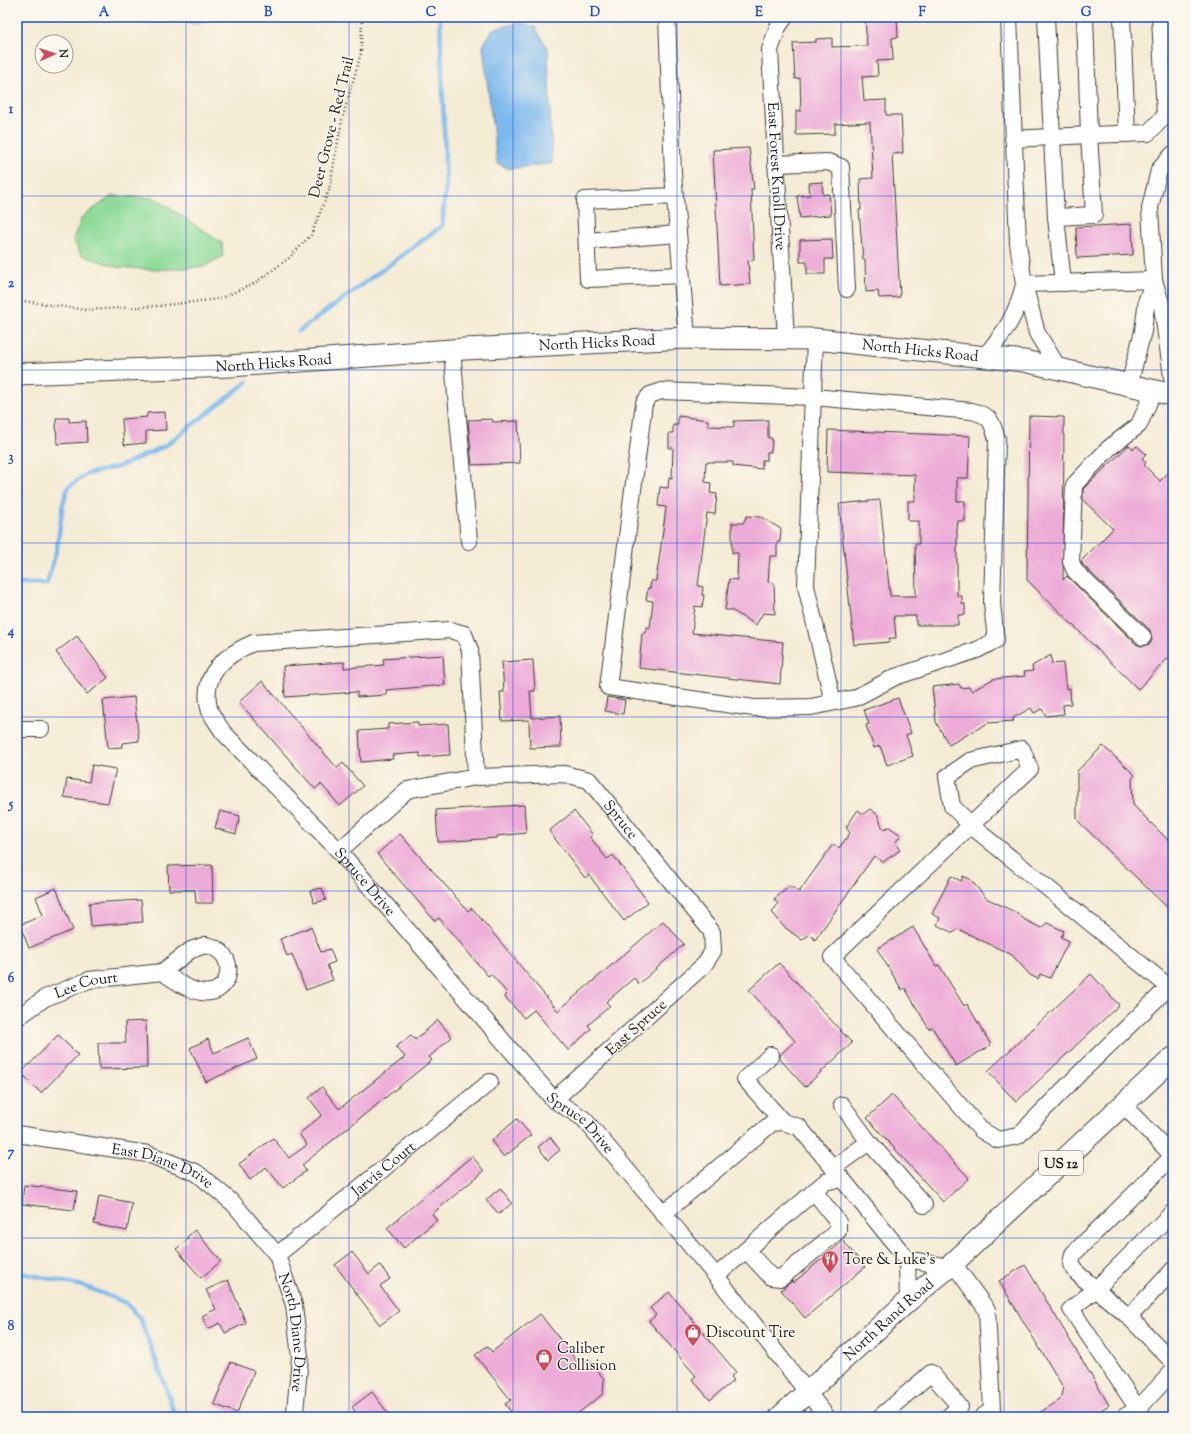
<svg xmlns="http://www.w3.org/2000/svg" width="1190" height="1434" font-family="'Sorts Mill Goudy',serif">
	<rect width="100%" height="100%" fill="#fbf7ec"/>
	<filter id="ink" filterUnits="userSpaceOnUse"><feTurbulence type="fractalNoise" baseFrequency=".025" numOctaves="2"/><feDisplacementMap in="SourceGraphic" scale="8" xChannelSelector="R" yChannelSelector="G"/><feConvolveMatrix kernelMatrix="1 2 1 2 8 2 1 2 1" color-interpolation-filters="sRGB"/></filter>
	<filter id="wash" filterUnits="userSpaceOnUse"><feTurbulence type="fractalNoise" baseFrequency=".012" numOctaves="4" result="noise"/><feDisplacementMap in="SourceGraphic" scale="16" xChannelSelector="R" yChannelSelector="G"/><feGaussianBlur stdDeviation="0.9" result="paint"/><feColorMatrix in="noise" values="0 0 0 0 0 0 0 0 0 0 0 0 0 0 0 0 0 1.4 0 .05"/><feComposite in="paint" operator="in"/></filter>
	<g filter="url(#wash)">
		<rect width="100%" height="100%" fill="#f4ebd4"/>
		<path fill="#8bda98" stroke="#547b5a" d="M159,17h58l-19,7z
			M1173,181v78l-3,-67z
			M112,196l43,2 67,45 1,13 -19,11 -50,3 -37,-3 -36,-12 -8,-16 9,-22z"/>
		<path fill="#7ab8ed" stroke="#4b6a84" d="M519,23l16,4 13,22 4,114 -43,6 -12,-6 -14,-117 10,-17z"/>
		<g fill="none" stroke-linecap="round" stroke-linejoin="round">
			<path stroke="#7ab8ed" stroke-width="4.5" d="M299,331l143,-105 4,-43 -6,-166
				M17,584h30l10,-36 6,-44 5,-17 19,-13 31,-7 47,-21 82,-64
				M17,1272l67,14 42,17 14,15 26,70 9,29"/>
		</g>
		<g id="blocks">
			<path fill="#edabd7" d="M865,17h32l1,20 -6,1 1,22 -16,1 1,15 -16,1 2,24 22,-1v15h15l2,38 -11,1 8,143 -21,1 -1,-7 -12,1 -1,-33 -2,1 -4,-50h2l-1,-31 13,-1 -3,-56 -35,2v10l-39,1v-24h5l-1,-33 -5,1 -2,-36 23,-1v-3l16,-1v9l35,-1z
				M749,148l5,41h-3l3,71 -6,1 2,23 -30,2 -7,-136z
				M822,182l1,13 6,-1 2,21 -31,3 -3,-22 13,-1 -1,-12z
				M1132,224l1,31 -56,3 -1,-31z
				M832,239l1,20h-8v15h-18v-12h-7v-22z
				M165,412l1,18 -20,1v12l-22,2 -2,-26 25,-2v-4z
				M678,416l30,4v6l26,1v-6l34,-1v18h4l-1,14h-4v8h-5v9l-29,-3v-4h-27l-1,20 6,1 -1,10 7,1 -2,20 -8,-1 -9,73 5,1 -1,8h2l-2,12 -7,-1 -3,27 91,9 -3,42 -141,-16 3,-35h3l1,-6 4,1 3,-27 -7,-1 2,-12h2l1,-7h5l9,-65 1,-9 -8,-1 2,-19 8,1 1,-11 3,1 1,-30h-4v-15h4v-8h5z
				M1029,416l35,1 -1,163 4,-4 69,68 5,2 9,-2 2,-4 -2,-10 -67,-65 -2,-4 32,-32 -30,-29v-11l46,-44 4,4 4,-3 9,8 -4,4 4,5 -2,2 16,16 13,-13v185l-35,36 -111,-109z
				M56,418h13v4l17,-1 1,21 -30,2z
				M492,419l1,3 25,-1 2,42 -48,2 -4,-45z
				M828,430l142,6 -2,42h-11v23h8v20h-7l-1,9v66h5v8h3v11h-7v10h-42v-9h-22l2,22h-7l1,4 -36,3 -15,-141 41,-4 10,96h26l-1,-52h4v-23h-11v-20h7v-26l-88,-3z
				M747,516l14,1 20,12 -1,13h-3v14h-7l-2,26 6,1 1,31 -12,-1 -7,12 -25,-15h-6l4,-31 8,1 1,-27h-6v-30h11z
				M77,636l31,42 -21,16 -31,-42z
				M443,655l2,30 -59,5 1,5 -30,2v-5l-72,5 -2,-31 61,-4v6l40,-3 -1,-6z
				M1051,655l1,9 11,-1 3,26 4,-1 1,16 -8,1 1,9 -18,2 -4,-7 -8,4 -3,-5 -18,10 1,3 -26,2 -39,22 -13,-23 -4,-35 27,-3 2,4 8,-1 3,4 21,-12 32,-3 -1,-4 9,-1 -1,-5z
				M533,660l2,31h-5l2,27 28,-2 1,31 -31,1 -1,-28 -27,1 -2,-29h4l-2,-30z
				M262,681l75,87 6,-5 20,23 -23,20 -19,-22 -6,5 -76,-87z
				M134,697l5,44 -17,2v4l-14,1 -5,-48z
				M607,697l18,3 -2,14 -18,-3z
				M898,698l13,35 -5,2 7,21 -26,9 -7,-19 -6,2 -8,-23 3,-1 -5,-14z
				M418,722v4l30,-2 2,31 -30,2v-4l-28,2 1,4 -32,3 -2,-31 29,-2v-5z
				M1103,746l32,29 -3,4 1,26 40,40v68l-96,-93v-49z
				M92,765l24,4 -8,34 -44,-6 3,-18 22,3z
				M524,805l2,28 -29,3v2l-59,4 -2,-32z
				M870,809l7,5 6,15 6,-2 12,8 -6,8 5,7 -17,12 -9,-6 -59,84 -5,-6 -8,6 -19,-14 -11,-14 6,-8 -4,-5 16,-13 9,6 34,-48 6,4 11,-15 -4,-6 12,-17 5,4z
				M220,811l20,5 -4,18 -21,-6z
				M574,811l19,24 -3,2 17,22 6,-4 35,47 -24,19 -35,-46 -4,3 -36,-47z
				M400,834l68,77 4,-3 86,103 105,-90 21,23 -45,40 -5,-6 -28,24 4,4 -22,19 3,4 -23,21 -34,-40 -10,8 -20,-22 3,-3 -16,-19 -3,2 -49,-58 -4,3 -58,-67z
				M212,865l1,38h-17l-1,-13h-26l-1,-24z
				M951,876l10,5 2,-5 7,3 16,19 33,16 6,6 16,8 6,-5 17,8 -3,6 8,4 -19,37 -10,-4 -2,5 -8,-4 -18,-20 -54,-26 -5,4 -16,-8 3,-7 -8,-4z
				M56,888l17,42 -44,18 -9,-23 23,-10 -7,-18z
				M322,888l4,12 -12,3 -4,-12z
				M141,900l2,22 -52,4 -2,-23z
				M311,927l10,25 9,-3 5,13 -8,3 6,15 -27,10 -14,-36 -5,2 -7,-17z
				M913,927l23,39 3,-1 25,41 3,-2 24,41 -35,21 -24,-39 -3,2 -24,-41 -3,2 -25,-41z
				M779,963l73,80 -47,44 -25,-28v-4l15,-14 -46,-51z
				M1091,974l28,31 -103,97 -28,-31z
				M438,1020l14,17 -23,20 3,3 -130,105 4,6 -23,17 -17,-21 -16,13 -11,-16 34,-26 16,20 18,-13 -8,-11 23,-19 -13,-17 13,-11 17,22 66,-52 -9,-10 15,-12 4,5z
				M146,1021l1,47 -48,1 -1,-26h28l-1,-21z
				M58,1035l20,20 -37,38 -20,-20z
				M248,1038l9,21 -51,23 -16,-34 18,-9 6,14z
				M892,1095l77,83 -26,24 -76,-84z
				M517,1119l14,16 -27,22 -13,-16z
				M550,1137l10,13 -12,10 -10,-13z
				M472,1156l12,15 -52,43 5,6 -33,28 -17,-20z
				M24,1185l53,6 -3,19 -52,-6z
				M500,1188l12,15 -13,11 -13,-14z
				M99,1196l33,7 -5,28 -33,-7z
				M195,1230l26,31 -20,17 -25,-29 12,-10 -1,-2z
				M843,1241l22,26 -60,51 -24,-28 11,-9 1,2z
				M352,1252l17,22 11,-9 10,14 -10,7 19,25 -19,14 -45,-60z
				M1025,1265l84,140 -20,12h-57l28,-17 3,-13 -64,-106z
				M228,1280l18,43 -21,10 -5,-10 -12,6 -6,-13 14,-7 -10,-19z
				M669,1292l67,80 -5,5 3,3 -24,20 -18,-21 4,-3 -47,-55 7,-6 -6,-7z
				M540,1314l40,51 8,-6 16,20 -1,15 -30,23h-58l-10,-13 6,-4 -36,-45 12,-9 5,6z
				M231,1362l23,9 -17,42 -23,-9z
				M372,1392l19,25h-32l-7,-10z"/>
		</g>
	</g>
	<g filter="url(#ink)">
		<use href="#blocks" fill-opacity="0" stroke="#3c3b38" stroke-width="1"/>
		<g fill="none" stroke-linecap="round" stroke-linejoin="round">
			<g stroke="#3c3b38" stroke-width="18">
				<g id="minor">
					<path d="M667,17l6,157 14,164"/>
					<path id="s1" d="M785,17l-7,10 -8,23 16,289"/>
					<path d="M1009,17l9,226 6,41 13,49 22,36"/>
					<path d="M1046,17l10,200"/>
					<path d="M1122,17l5,117"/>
					<path d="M1013,139l76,-4 -4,-118"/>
					<path d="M1173,154l-14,16 -9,38 4,72 8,26 11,77"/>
					<path d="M776,164l52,-2 13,5 6,122"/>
					<path d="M675,196l-90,4 3,79 93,-4"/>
					<path d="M587,241l91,-7"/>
					<path d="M1063,283l-7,-66 38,-2 -5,-80 59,-2 17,-17 -5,-99"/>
					<path d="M1024,284l130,-4"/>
					<path d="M815,339l-9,247 27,116"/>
					<path d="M452,350l17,191"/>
					<path d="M984,357c22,-26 31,-39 40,-72"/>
					<path d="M1129,385l14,-54 4,-32 7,-19"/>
					<path d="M662,391l151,6 159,14c20,6 19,9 25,28l-5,164 4,37 -19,10 -82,27 -40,21 -44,9 -57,1 -146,-21 36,-284 6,-8z"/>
					<path d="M1143,637l-68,-66 -4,-9 3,-77 35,-37 30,-23 15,-35"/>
					<path d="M17,729h24"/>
					<path id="s2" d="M476,777l-6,-127 -6,-16 -14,-4 -197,13c-28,12 -52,31 -44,65 2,8 10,17 14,24l116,119 215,249 30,19 132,157 111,141"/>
					<path id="s3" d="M339,851l68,-61 69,-13 88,-3 25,6 123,152 1,19 -9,14 -150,135"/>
					<path d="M205,945c36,6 27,53 -4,47 -14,-2 -28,-13 -39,-20l29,-22z"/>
					<path d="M1169,987l-85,82 -66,67 -20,4 -17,-10 -149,-173 198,-188 -8,-20 -52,12 -23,16 5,29 22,22 195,159 4,4"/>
					<path id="s4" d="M17,1018l28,-20 44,-18 73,-8"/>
					<path d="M771,1055l-26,24 38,43"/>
					<path d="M842,1105l27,37 55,63"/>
					<path d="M1123,1105l50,51"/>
					<path id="s5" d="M17,1134l131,20 49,19 37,31 43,51 17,50 6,52 -5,55"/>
					<path d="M833,1168l36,-26"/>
					<path d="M663,1214l109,-91 11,-1 16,5 44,53"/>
					<path d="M746,1250l25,27 10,1 57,-47v-9l-24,-31"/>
					<path id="s6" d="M277,1255l213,-173"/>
					<path d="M907,1259l1,42"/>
					<path d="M953,1263l34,47 5,100 -10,7"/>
					<path d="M1173,1270l-44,47 44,45"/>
					<path d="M716,1276l109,-94 8,-2h10l64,79 42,8"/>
					<path d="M1129,1317l-51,-43 -7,-10 2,-10 100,-98"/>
					<path d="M880,1417l51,-44 29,34 -12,10"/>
					<path d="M1124,1417l14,-8 -67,-100 25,-20 77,-77"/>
					<path d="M1142,1417l-4,-8 35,-38"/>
				</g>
			</g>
			<g stroke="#3c3b38" stroke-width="23">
				<g id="major">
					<path id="s7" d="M17,374l213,-8 235,-17 222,-11 128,1 209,22 149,34"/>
					<path id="s8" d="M780,1417l128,-116 41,-34 224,-209"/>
				</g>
			</g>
			<path stroke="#3c3b38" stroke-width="2.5" stroke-dasharray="1 3" stroke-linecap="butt" d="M17,300l69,10 71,-4 62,-7 36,-16 34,-25 22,-23 18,-45 13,-70 19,-67 1,-36"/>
			<use href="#minor" stroke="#fff" stroke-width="16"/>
			<use href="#major" stroke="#fff" stroke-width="21"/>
		</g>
	</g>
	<path fill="none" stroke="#1d4ed8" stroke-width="1" stroke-opacity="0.55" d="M186,17v1400M349,17v1400M513,17v1400M677,17v1400M841,17v1400M1004,17v1400M17,196h1156M17,370h1156M17,543h1156M17,717h1156M17,891h1156M17,1064h1156M17,1238h1156"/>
	<defs>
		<g id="restaurant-pin" transform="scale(0.9)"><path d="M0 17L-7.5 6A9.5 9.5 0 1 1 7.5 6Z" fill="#d1495b" stroke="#fbf7ec"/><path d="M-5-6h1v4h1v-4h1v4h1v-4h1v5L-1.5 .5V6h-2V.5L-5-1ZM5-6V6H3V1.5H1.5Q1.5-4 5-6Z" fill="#fff"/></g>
		<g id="shop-pin" transform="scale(0.9)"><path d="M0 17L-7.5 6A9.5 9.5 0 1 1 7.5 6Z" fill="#d1495b" stroke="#fbf7ec"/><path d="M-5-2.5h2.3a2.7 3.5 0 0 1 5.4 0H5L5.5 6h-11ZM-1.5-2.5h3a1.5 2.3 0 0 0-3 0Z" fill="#fff"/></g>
	</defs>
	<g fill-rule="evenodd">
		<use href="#restaurant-pin" x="830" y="1259"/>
		<use href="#shop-pin" x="693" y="1332"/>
		<use href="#shop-pin" x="544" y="1357"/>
	</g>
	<g text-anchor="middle" stroke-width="3" stroke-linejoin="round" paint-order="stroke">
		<rect fill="#fbf7ec" stroke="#5f5e5a" stroke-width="1" x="1039" y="1151" width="44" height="24" rx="3"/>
		<g font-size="14" font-weight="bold" fill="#1c1c1c">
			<text x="1061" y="1168">US 12</text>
		</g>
		<g font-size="15" fill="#1c1c1c" stroke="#fbf7ec">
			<text transform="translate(331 127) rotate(-76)" y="5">Deer Grove - Red Trail</text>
			<text dy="5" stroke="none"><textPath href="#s1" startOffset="163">East Forest Knoll Drive</textPath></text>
			<text dy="5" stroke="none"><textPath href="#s7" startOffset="581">North Hicks Road</textPath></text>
			<text dy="5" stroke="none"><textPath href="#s7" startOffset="905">North Hicks Road</textPath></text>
			<text dy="5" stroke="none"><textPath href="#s7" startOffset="257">North Hicks Road</textPath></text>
			<text dy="5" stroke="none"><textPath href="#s3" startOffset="326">Spruce</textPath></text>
			<text dy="5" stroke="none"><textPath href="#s2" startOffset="677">Spruce Drive</textPath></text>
			<text dy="5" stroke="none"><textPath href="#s4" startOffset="78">Lee Court</textPath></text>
			<text transform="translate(636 1027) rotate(-42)" y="5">East Spruce</text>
			<text dy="5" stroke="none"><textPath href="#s2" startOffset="1001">Spruce Drive</textPath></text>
			<text dy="5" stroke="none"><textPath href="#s5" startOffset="150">East Diane Drive</textPath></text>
			<text dy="5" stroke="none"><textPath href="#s6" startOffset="137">Jarvis Court</textPath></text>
			<text dy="5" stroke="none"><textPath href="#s8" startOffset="146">North Rand Road</textPath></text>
			<text dy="5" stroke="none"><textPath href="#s5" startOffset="380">North Diane Drive</textPath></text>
		</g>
		<g font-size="15" fill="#1c1c1c" stroke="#fbf7ec" text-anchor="start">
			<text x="843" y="1264">Tore &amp; Luke's</text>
			<text x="706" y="1337">Discount Tire</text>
			<text x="557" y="1353">Caliber<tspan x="557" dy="17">Collision</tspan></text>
		</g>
	</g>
	<rect width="1190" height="1434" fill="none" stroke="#fbf7ec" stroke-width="44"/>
	<g transform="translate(54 54) rotate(87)"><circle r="19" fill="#fbf7ec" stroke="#a29f99"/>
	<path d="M0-3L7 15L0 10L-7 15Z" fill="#d1495b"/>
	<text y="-6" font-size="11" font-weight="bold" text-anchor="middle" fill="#1c1c1c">N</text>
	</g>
	<rect x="22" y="22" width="1146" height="1390" fill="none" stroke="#1d4ed8" stroke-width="1.5"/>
	<g font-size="13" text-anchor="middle" font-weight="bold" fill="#1d4ed8">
		<text x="104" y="16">A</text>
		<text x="268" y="16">B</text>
		<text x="431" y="16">C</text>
		<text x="595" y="16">D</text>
		<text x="759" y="16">E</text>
		<text x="922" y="16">F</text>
		<text x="1086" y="16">G</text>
		<text x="11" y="113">1</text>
		<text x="11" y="287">2</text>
		<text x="11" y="461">3</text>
		<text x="11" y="635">4</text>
		<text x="11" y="808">5</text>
		<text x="11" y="982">6</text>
		<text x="11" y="1156">7</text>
		<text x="11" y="1330">8</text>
	</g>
</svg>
